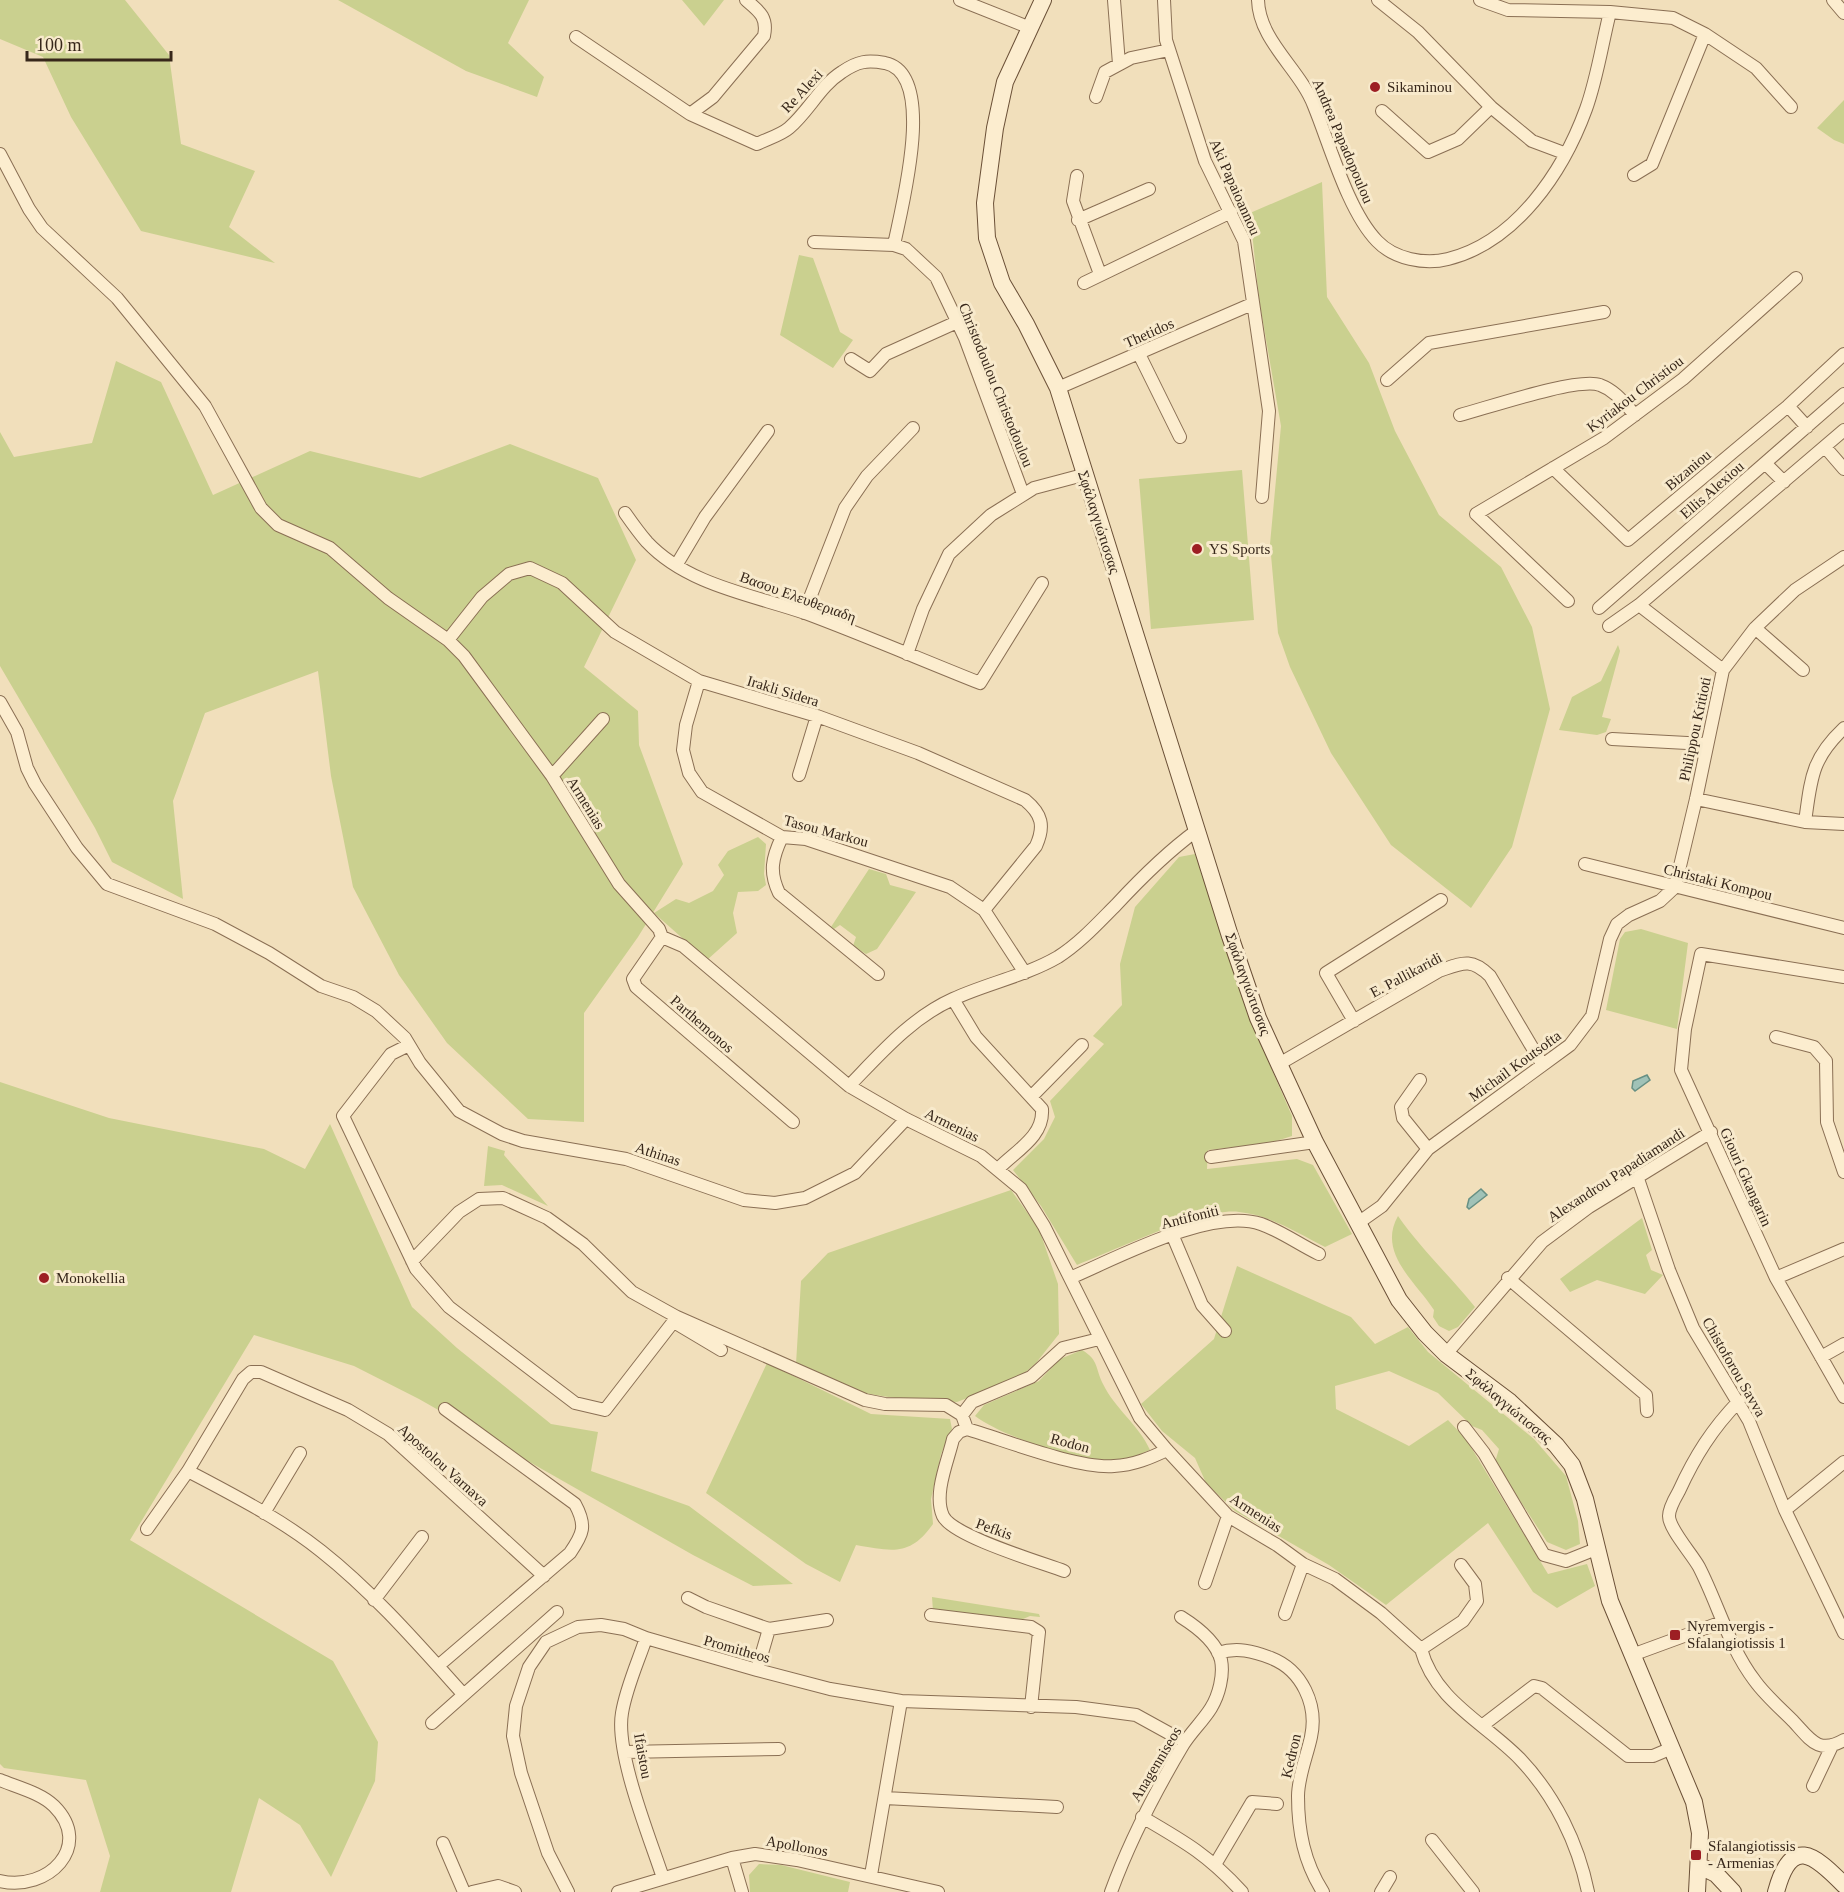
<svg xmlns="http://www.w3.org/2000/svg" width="1844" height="1892" font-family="'Times New Roman',serif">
	<rect width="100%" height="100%" fill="#f1dfbb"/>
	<path fill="#cad08f" d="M0,0h125l44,55 12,89 74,27 -26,56 46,36 -134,-32 -70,-114 -28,-60 -43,-18z
		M338,0h191l-21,43 36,34 -7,20 -71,-26z
		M682,0h42l-20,26z
		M1844,100v44l-10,-4 -17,-12z
		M1322,182l5,115 42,66 26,68 44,84 62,52 31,60 18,82 -38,138 -41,61 -80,-63 -60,-92 -41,-86 -12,-34 -8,-89 11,-118 -22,-127 -9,-86z
		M799,255l14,3 27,74 13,8 -20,28 -53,-33z
		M116,361l45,21 52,113 97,-44 110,27 90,-34 88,34 38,82 -52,107 54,44 1,34 44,119 -45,73 -54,76v109l-56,-3 -81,-76 -48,-68 -46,-88 -22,-111 -13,-105 -113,42 -32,88 10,98 -71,-37 -17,-34 -95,-162v-234l14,25 78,-14z
		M1242,470l12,150 -103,9 -12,-150z
		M1618,645l2,6 -18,66 9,2 -5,13 -9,3 -38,-5 13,-33 29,-16z
		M758,837l8,7 -2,30 2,11 -8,6 -20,1 -5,21 4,20 -30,27 -53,-47 22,-14 13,4 24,-12 11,-16 -6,-10 10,-14z
		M1195,854l55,165 42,97v20l-22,7 -62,7 -1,19 90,-10 16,6 39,69 -27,13c-27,-14 -55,-32 -86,-35 -36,-5 -125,39 -162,53l-36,-59 -28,-36 31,-31 11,-22 -5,-16 54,-57 -11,-8 29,-31 -2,-41 15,-57 44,-50z
		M869,869l17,5 4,11 26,7 -39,57 -11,5 -13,-8 3,-9 -16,-12 -6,4 -3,-2z
		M1641,929l47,14 -11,86 -71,-19 14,-71 5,-7z
		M0,1082l109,36 155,31 41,20 25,-45 82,183 45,41 94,76 47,8 -7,39 98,35 104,78 -40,2 -60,-31 -274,-156 -65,-33 -100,-31 -124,205 203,121 45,81 -3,39 -44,96 -31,-52 -41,-27 -28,94h-131l10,-36 -24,-76 -82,-12 -4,-4z
		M488,1146l17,5 -1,4 44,51 -46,-21 -18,1z
		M1011,1190l28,39 19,55 1,50 -23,29 -17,15 -62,24 -62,-4 -32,-5 -67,-29 5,-83 27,-28z
		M1398,1216c23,33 52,60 77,91l-17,20 -9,4 -10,-5 -6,-9 1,-7c-18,-28 -57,-57 -36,-94z
		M1642,1218l10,32 -6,5 5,15 12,5 -18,19 -48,-14 -27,12 -10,-13z
		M1237,1266l114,51 24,27 33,-17 20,25 106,87 32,37 12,45 2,23 -14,6 -19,-8 -52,-80 4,-13 -17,-19 -10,-4 -34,-33 -49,-22 -54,15 1,23 73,37 39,-26 18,19 82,135 39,-10 8,22 -38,22 -24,-16 -45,-69 -102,82 -57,-40 -94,-54 -29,-28 -11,-25 -33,-27 -21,-27 73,-65z
		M1082,1350c17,10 13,18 21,34 12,25 36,41 47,66 -8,3 -18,9 -26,10 -37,4 -120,-22 -149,-44l9,-11 55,-24 21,-22z
		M767,1363l104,51 79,5 2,10 -11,25 -10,45 2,25c-23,33 -41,27 -77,21l-16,37 -34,-18 -100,-71z
		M932,1597l107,17 1,3 -10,-1 -7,3v3l-90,-11z
		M759,1864l22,1 69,17 -2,10h-98l-1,-17z"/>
	<path fill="#a0c2b7" stroke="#679084" stroke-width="1.5" d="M1647,1075l3,5 -15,11 -3,-3 1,-7z
		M1481,1189l6,6 -18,14 -2,-2 2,-8z"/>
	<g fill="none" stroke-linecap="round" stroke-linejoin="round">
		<g stroke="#8a6f54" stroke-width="14">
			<path id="street" d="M960,0l68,27
				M1114,0l5,64
				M1164,0l2,40 39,121 39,80 25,170 -7,86
				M1258,0c1,41 42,69 56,106 16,39 34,105 63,135 17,18 48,24 71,18 68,-17 115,-87 138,-150 11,-30 16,-65 24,-97
				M1378,0l40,32 73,75 41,34 32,12
				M1480,0l28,10 102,2 63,6 32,16 51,34 35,39
				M1833,0l11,13
				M576,37l114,77 67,30c10,-5 24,-9 32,-16 20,-17 31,-42 53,-56 16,-11 25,-12 43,-9 53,11 16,146 9,182
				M1096,97l9,-25 26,-14 38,-8
				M1382,111l46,41 30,-13 33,-32
				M690,114l23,-17 51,-61c4,-19 -5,-25 -18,-36
				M0,154l29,55 13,19 75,70 88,108 56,102 17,17 52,23 58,50 60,42 16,16 88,120 67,108 40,45 3,8 21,9 166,140 57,33 75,37 40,33 23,37 96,192 27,32 61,66 49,29 26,19 32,15 46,34 40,36
				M1634,175l18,-11 53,-130
				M1077,176l-4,25 27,73
				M1078,220l71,-31
				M814,242l80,3 12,4 30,28 29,61 58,156
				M1084,283l147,-71
				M1139,354l41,83
				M851,359l19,12 16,-17 71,-32
				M1387,380l42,-37 175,-31
				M1058,388l194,-84
				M1788,406l19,21
				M1460,415c27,-7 117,-38 140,-30 16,6 24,18 35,30
				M1825,447l19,22
				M1765,463l19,19
				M1553,468l75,72 160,-134 56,-52
				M625,513c7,10 14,20 22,29 40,43 106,53 158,71 59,22 117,47 175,70l62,-100
				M677,564l28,-47 63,-86
				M1568,601l-92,-87 128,-76 79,-59 113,-101
				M1639,605l84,65
				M1599,608l245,-214
				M804,613l41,-105 22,-32 46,-48
				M1609,626l30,-21 205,-175
				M1755,628l48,42
				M448,640l34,-43 27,-23 21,-6 32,15 53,49 84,49 118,35 101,37 107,47c17,14 20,26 11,46l-52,64
				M907,654l16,-45 26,-55 42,-39 43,-27 49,-13
				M699,681l-13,44 -3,25 6,23 13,19 80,45 24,2 144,48 34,23 41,63
				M0,702l17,30 10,36 8,16 42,64 30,36 108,40 54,29 52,33 32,11 23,14 29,27 15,25 39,48 43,23 21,7 103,18 118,41 31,3 30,-5 50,-25 51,-54
				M1612,739l94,5
				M799,775l18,-59
				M552,776l51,-57
				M1696,799l109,23 39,2
				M1805,822c6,-43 6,-63 39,-94
				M782,837c-10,21 -13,35 -3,56l99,81
				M1585,864l259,64
				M662,937l-29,42 3,8 157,135
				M1844,977l-143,-23 -16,75 -4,41 95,208 68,119
				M953,999l23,38 66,72c2,27 -25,41 -43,59
				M1354,1021l-28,-48 115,-73
				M1776,1037l38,10 12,14 1,61 17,50
				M409,1045l-18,9 -48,62 73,153 33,38 126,96 30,7 72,-93
				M1279,1064l160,-93c23,-8 32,-14 51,5l52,88
				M1420,1080l-19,27 2,11 25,31
				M849,1086c32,-33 62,-68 104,-87 35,-16 72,-23 105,-42 22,-14 40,-34 58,-52 25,-27 50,-52 80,-74
				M1032,1096l50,-51
				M1211,1157l104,-15
				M1638,1179l31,91 24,58 56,93 36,89 59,123
				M1358,1223l24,-17 46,-57 142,-104 22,-29 18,-77 7,-15 12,-9 31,-14 15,-14 21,-88 27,-129 32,-42 40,-38 49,-33
				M1172,1234l30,71 23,26
				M412,1261l47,-49 20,-13 24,-1 44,20 36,26 49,48 45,25 188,83 20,4 61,1 16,10 5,14
				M1070,1278c47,-20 141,-71 191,-54 20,7 39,21 58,30
				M1508,1278l138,117 1,16
				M1776,1278l68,-29
				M674,1322l47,28
				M1446,1354l96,-112 47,-35 122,-75
				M1821,1357l23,-13
				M1739,1401c-27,28 -44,55 -60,90 -4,7 -10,17 -10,25 0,13 23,38 30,51 19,37 30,80 56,114 10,14 25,27 38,40 17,18 25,34 51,19
				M962,1415l10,-13 59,-25 32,-29 36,-9
				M1464,1427l20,26 60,102 22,6 30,-12
				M967,1429l-8,3 -6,7c-5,22 -20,55 -10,77 9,20 97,46 121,55
				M967,1429c38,11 110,40 147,37 20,-1 36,-8 53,-16
				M188,1471c45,24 93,48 133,80 52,41 98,94 142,143
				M1785,1510l59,-48
				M264,1513l36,-60
				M147,1529l41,-58 55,-92 8,-7h10l87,38 40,24 156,142
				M1205,1583l23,-67
				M688,1598l18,9 63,22 58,-9
				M374,1600l48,-63
				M1285,1614l18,-50
				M931,1615l100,12 8,5 -8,75
				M646,1638c-8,24 -20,50 -24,75 -7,40 28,125 41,165
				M1421,1649c14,52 64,74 99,110 35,37 58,84 68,133
				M1421,1649l42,-28 14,-20 -2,-17 -14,-19
				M1218,1653c19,-6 35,-2 53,5 31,12 47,47 40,79 -4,19 -13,40 -13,59 0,35 6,66 25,96
				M1632,1655l90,-33
				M438,1666l132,-113c13,-19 17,-27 5,-49l-130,-95
				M757,1670l12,-41
				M432,1723l125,-111
				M1483,1725l51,-39 8,2 86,68h25l19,-8
				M625,1752l154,-3
				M0,1780c17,7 41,13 54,26 40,40 -6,86 -54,75
				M1813,1786l18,-38
				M885,1798l172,9
				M1142,1817c43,25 66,38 100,75
				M1432,1840l41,52
				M443,1843l21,49
				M732,1858l10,34
				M1216,1863l36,-61 25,2
				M871,1875l30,-174
				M472,1892l26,-6 17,6
				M568,1892l-20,-39 -27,-80 -8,-37 3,-30 13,-39 17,-25 32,-15 23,-2 23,4 22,9 111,32 73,19 71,12 175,6 60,8 49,27
				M618,1892l114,-34 23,-4 42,6 141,32
				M1111,1892c19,-52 44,-100 72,-147 8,-13 20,-24 28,-37 8,-13 13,-33 10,-48 -5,-19 -24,-33 -40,-43
				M1381,1892l9,-15"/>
		</g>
		<g stroke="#6b5037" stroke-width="18">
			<path id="secondary" d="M1043,0l-38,82 -10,46 -10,75 2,35 15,45 24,41 32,64 172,548 28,82 21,46 36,78 84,158 26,33 21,21 64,48 46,43 16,20 13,34 25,102 84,201 6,31 -3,59
				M1700,1866l16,8 17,18
				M1776,1892c15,-56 37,-39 68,-7"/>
		</g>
		<use href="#street" stroke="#fcedcf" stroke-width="12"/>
		<use href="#secondary" stroke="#fcedcf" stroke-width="16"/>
	</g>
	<g fill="#9d1f24" stroke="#f8eacc" stroke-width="2">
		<circle cx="1375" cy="87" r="6"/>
		<circle cx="1197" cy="549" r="6"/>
		<circle cx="44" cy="1278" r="6"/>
		<rect x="1669" y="1629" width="12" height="12" rx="3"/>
		<rect x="1690" y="1849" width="12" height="12" rx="3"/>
	</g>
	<g text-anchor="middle" stroke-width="6" stroke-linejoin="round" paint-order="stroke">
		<g font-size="15" fill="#37271a" stroke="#f8eacc" text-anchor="start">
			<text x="1387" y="92">Sikaminou</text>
			<text x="1209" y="554">YS Sports</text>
			<text x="56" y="1283">Monokellia</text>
			<text x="1687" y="1631">Nyremvergis -<tspan x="1687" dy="17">Sfalangiotissis 1</tspan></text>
			<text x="1708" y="1851">Sfalangiotissis<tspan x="1708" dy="17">- Armenias</tspan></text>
		</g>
		<g font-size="15" fill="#37271a" stroke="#f8eacc">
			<text transform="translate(802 91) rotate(-47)" y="5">Re Alexi</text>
			<text transform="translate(1343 141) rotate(67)" y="5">Andrea Papadopoulou</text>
			<text transform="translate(1235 187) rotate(66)" y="5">Aki Papaioannou</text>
			<text transform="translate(1149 333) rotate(-24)" y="5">Thetidos</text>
			<text transform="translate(996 385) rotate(68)" y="5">Christodoulou Christodoulou</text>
			<text transform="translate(1635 394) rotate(-37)" y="5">Kyriakou Christiou</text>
			<text transform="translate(1688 470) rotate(-40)" y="5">Bizaniou</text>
			<text transform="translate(1712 490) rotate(-41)" y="5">Ellis Alexiou</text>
			<text transform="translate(1099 522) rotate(72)" y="5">Σφάλαγγιώτισσας</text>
			<text transform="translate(798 597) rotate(20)" y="5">Βασου Ελευθεριαδη</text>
			<text transform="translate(783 691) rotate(17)" y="5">Irakli Sidera</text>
			<text transform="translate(1695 729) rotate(-78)" y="5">Philippou Kritioti</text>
			<text transform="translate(586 803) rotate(58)" y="5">Armenias</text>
			<text transform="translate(826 831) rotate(15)" y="5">Tasou Markou</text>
			<text transform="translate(1718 882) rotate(14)" y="5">Christaki Kompou</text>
			<text transform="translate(1406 975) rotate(-28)" y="5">E. Pallikaridi</text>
			<text transform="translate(1248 984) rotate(70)" y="5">Σφάλαγγιώτισσας</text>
			<text transform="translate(702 1024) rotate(41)" y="5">Parthemonos</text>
			<text transform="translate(1515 1066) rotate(-36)" y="5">Michail Koutsofta</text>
			<text transform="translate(952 1125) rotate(26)" y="5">Armenias</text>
			<text transform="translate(658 1154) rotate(18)" y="5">Athinas</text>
			<text transform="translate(1616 1175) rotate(-33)" y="5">Alexandrou Papadiamandi</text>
			<text transform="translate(1746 1177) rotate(66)" y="5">Giouri Gkangarin</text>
			<text transform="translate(1190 1217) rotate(-14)" y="5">Antifoniti</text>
			<text transform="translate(1734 1367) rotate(60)" y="5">Chistoforou Savva</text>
			<text transform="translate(1509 1406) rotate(40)" y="5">Σφάλαγγιώτισσας</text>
			<text transform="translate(1070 1443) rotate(15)" y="5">Rodon</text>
			<text transform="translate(443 1465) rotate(42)" y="5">Apostolou Varnava</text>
			<text transform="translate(1256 1513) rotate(33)" y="5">Armenias</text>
			<text transform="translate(994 1529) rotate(20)" y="5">Pefkis</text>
			<text transform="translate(737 1649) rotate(16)" y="5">Promitheos</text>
			<text transform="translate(643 1756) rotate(80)" y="5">Ifaistou</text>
			<text transform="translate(1291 1756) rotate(-77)" y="5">Kedron</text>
			<text transform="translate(1156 1764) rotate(-59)" y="5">Anagenniseos</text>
			<text transform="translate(797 1846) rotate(10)" y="5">Apollonos</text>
		</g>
	</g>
	<path d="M27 51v9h144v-9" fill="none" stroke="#37271a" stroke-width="3"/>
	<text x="36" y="51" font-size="18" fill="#37271a" stroke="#f8eacc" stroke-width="4.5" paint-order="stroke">100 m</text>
</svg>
